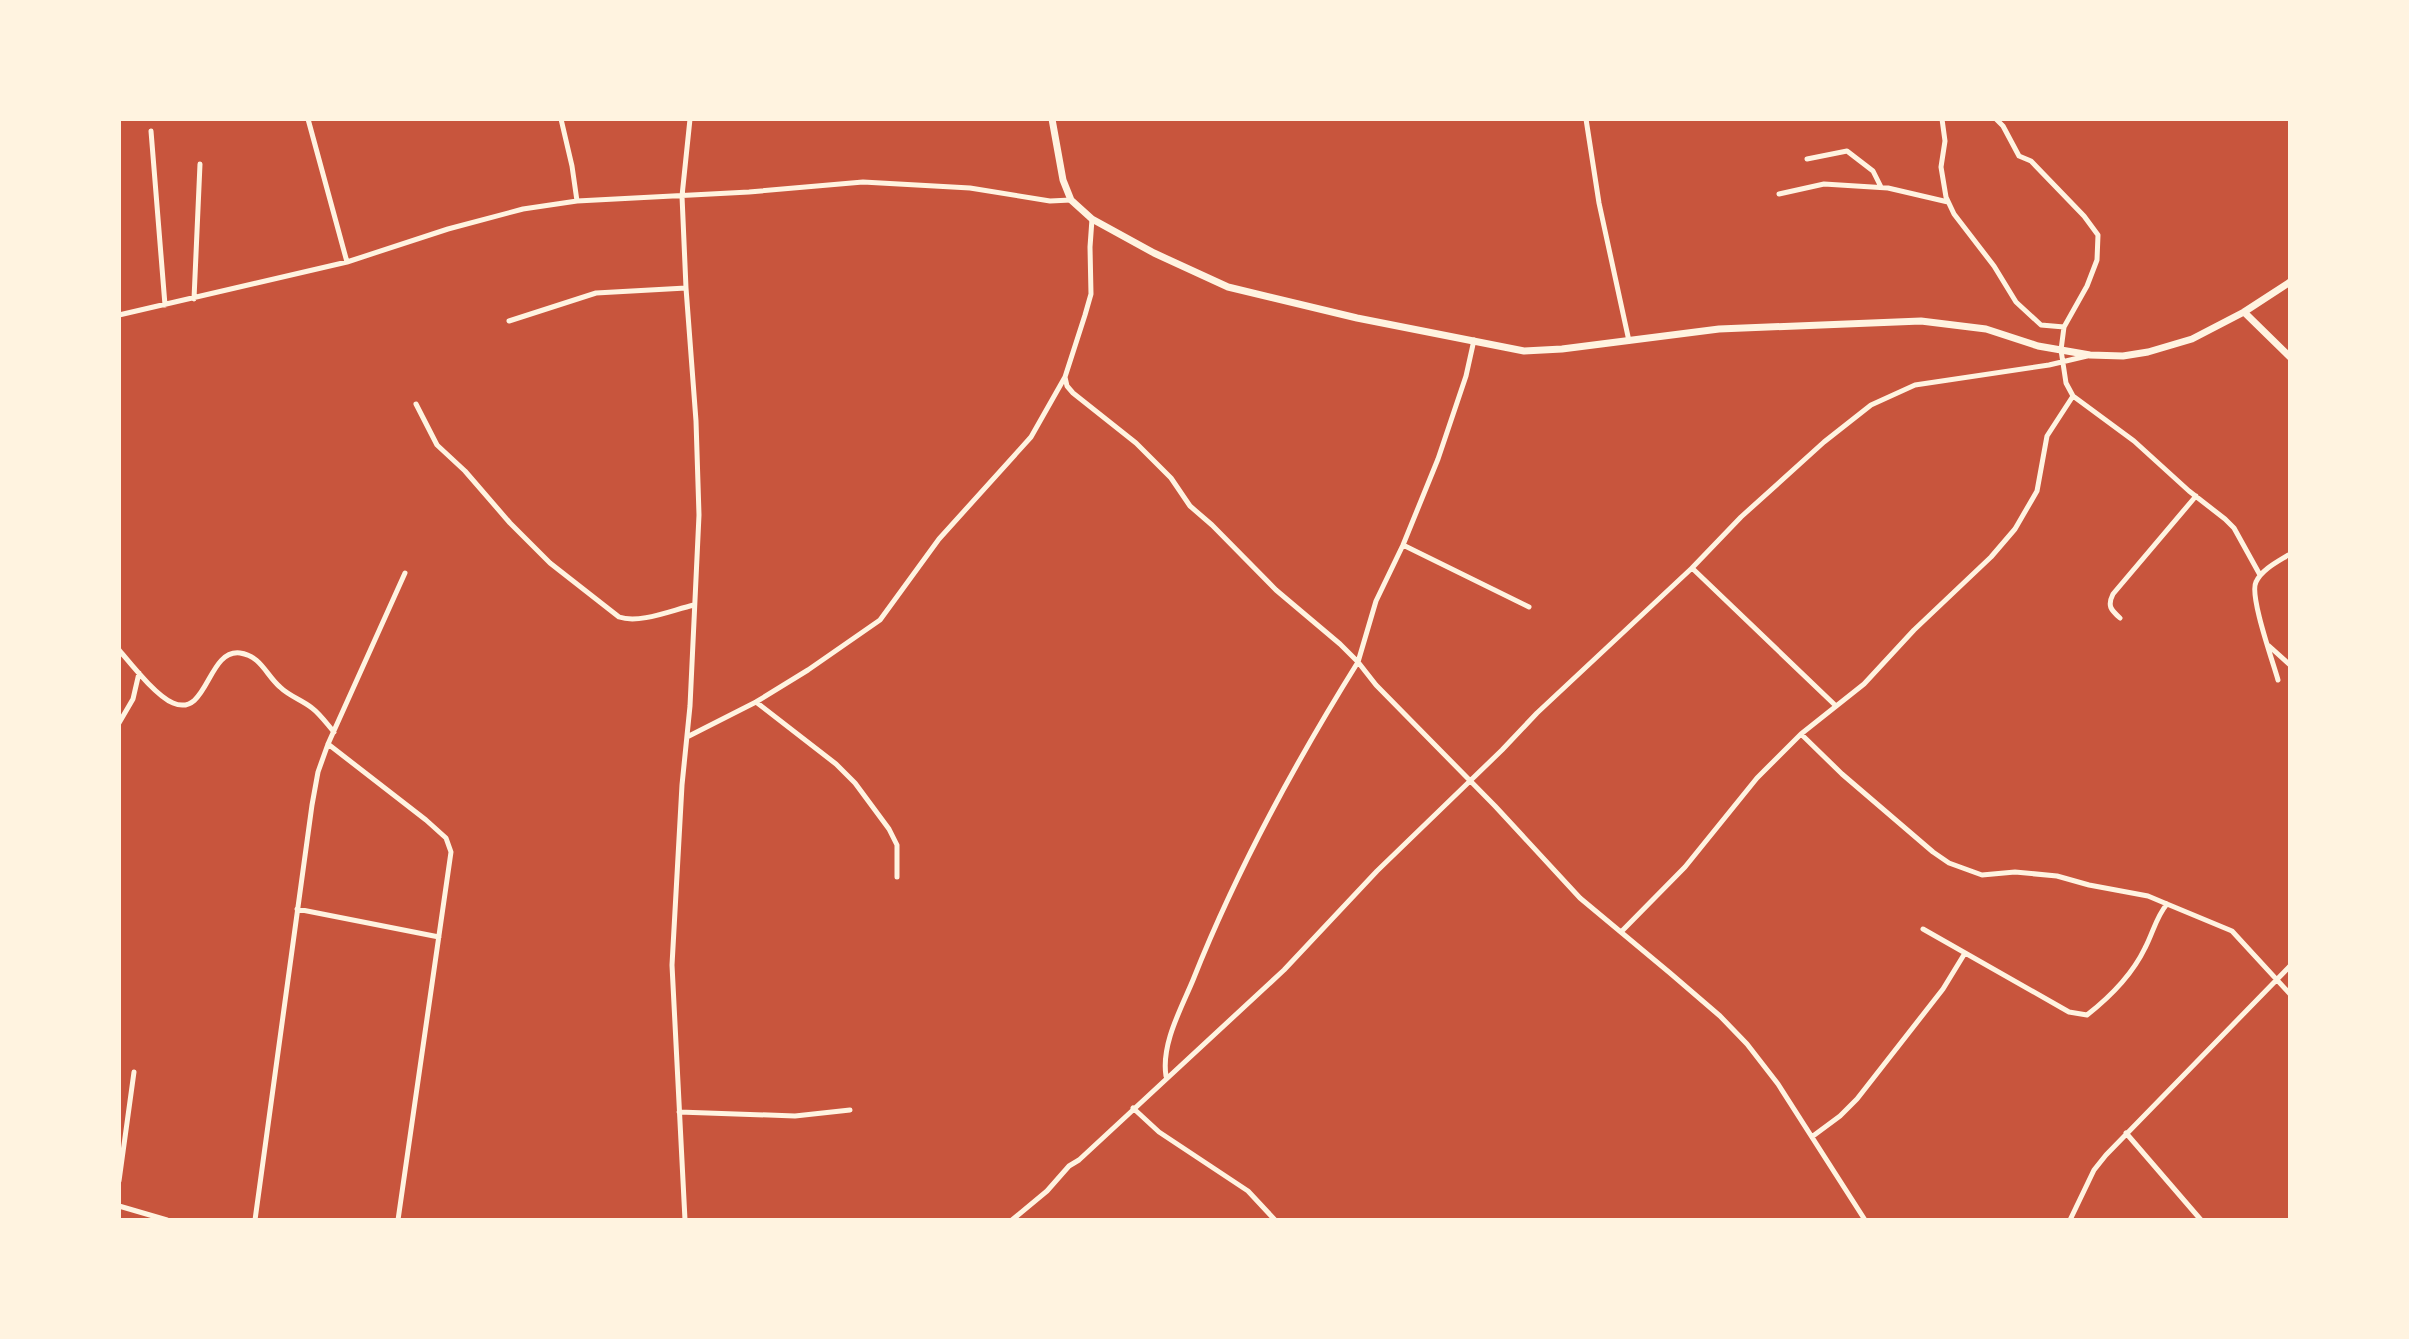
<svg xmlns="http://www.w3.org/2000/svg" width="2409" height="1339" font-family="'IBM Plex Serif',serif">
	<rect width="100%" height="100%" fill="#c8553d"/>
	<g fill="none" stroke-linecap="round" stroke-linejoin="round">
		<path stroke="#fff3e0" stroke-width="5" d="M308,119l39,143
			M561,119l11,47 5,35
			M1586,119l13,84 30,138
			M1942,119l3,22 -4,26 5,30 8,17 40,52 22,36 25,23 23,2
			M1996,119l7,7 16,30 12,5 53,55 14,19 -1,25 -10,26 -23,41 -3,23 5,33 7,13 61,45 55,50 36,28 9,9 26,47
			M151,131l14,174
			M1807,159l40,-8 26,20 8,16
			M1779,194l45,-10 64,4 60,14
			M194,299l6,-135
			M119,315l228,-53 101,-33 75,-20 54,-8 172,-9 114,-10 107,6 80,13 21,-1
			M509,321l87,-28 90,-5
			M1474,340l-8,36 -28,83 -35,86 -27,56 -18,61 18,23 119,121 85,92 90,75 50,43 27,28 31,40 87,136
			M1065,377l2,9 6,7 63,50 35,35 19,28 22,19 64,65 64,54 18,18c-63,101 -121,207 -165,318 -12,29 -32,64 -27,96
			M416,404l21,41 28,26 45,52 40,40 69,54c21,7 53,-7 75,-12
			M1403,545l126,62
			M1692,568l144,138
			M2120,618c-9,-8 -13,-12 -7,-24l83,-98
			M2269,646l21,19
			M119,650c12,14 37,46 54,53 35,15 34,-54 67,-50 21,3 26,22 40,34 9,9 22,13 32,21 8,6 15,16 22,24
			M2278,680c-5,-18 -29,-85 -22,-98 6,-13 23,-21 34,-28
			M756,702l80,62 19,19 34,46 8,16v32
			M119,723l14,-24 6,-26
			M1801,734l41,40 91,78 16,11 33,12 33,-3 42,4 32,9 59,11 19,8 65,27 58,63
			M687,737l69,-35 52,-32 72,-50 59,-81 92,-102 34,-60 20,-62 6,-21 -1,-47 2,-28
			M328,744l98,76 20,18 5,14 -53,368
			M297,909l142,28
			M1923,929l146,83 18,3c23,-18 45,-40 58,-67 8,-15 11,-31 22,-44
			M1621,932l64,-65 72,-89 44,-44 63,-50 50,-54 77,-73 24,-28 22,-38 10,-55 26,-40
			M1133,1108l26,24 89,59 27,29
			M679,1112l116,4 55,-6
			M2126,1133l75,87
			M1813,1136l27,-20 17,-17 86,-110 22,-36
			M119,1181l15,-109
			M119,1206l48,14
			M255,1220l57,-415 6,-33 10,-28 77,-171
			M685,1220l-13,-255 10,-180 8,-79 9,-191 -3,-94 -10,-133 -4,-92 8,-77
			M1012,1220l35,-29 22,-25 10,-6 205,-190 93,-99 125,-121 35,-37 155,-145 49,-51 83,-75 47,-37 44,-20 134,-20 38,-9
			M2070,1220l24,-50 12,-15 184,-189"/>
		<path stroke="#fff3e0" stroke-width="7" d="M1052,119l11,61 8,20 21,19 62,34 74,34 129,31 167,33 38,-2 157,-20 202,-8 65,8 52,17 52,9 33,1 25,-4 44,-13 52,-27 46,-30
			M2244,312l46,45"/>
	</g>
	<rect width="2409" height="1339" fill="none" stroke="#fff3e0" stroke-width="242"/>
</svg>
